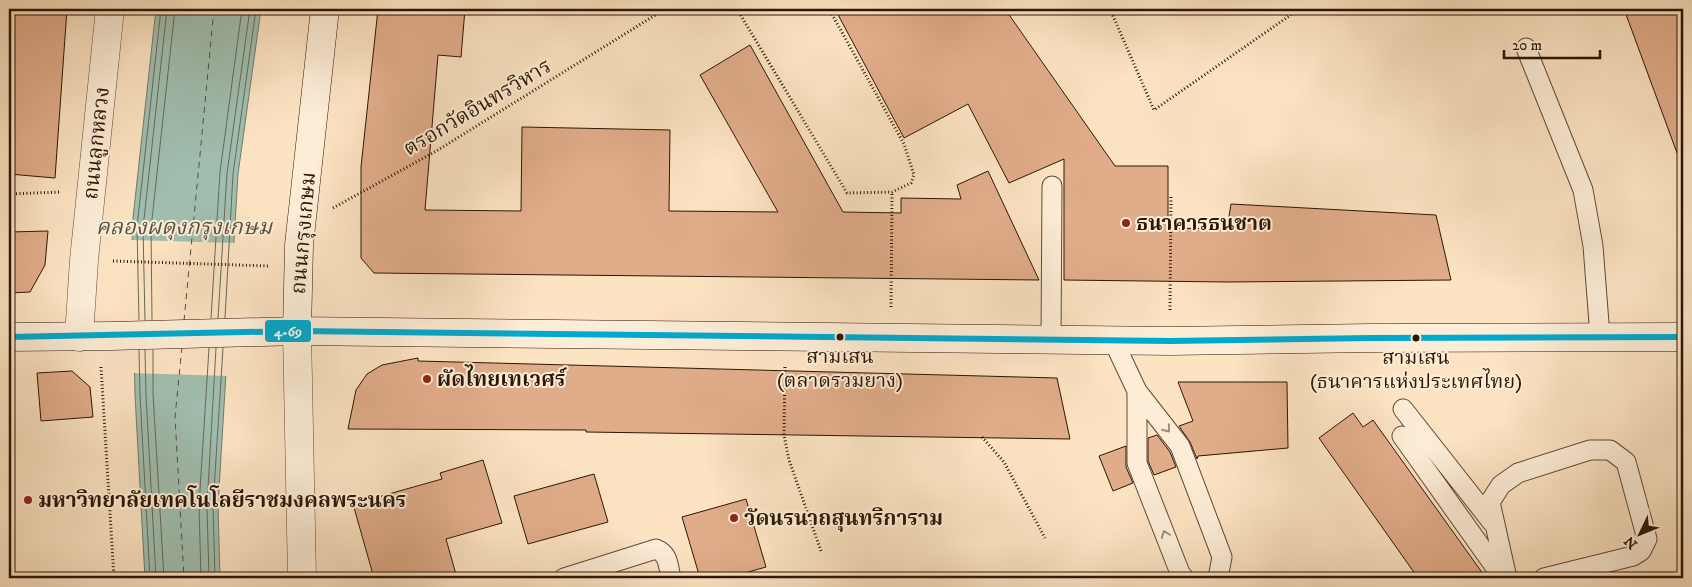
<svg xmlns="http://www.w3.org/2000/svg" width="1692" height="587" font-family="'IM FELL DW Pica','Noto Serif Thai',serif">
	<rect width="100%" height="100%" fill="#fce3c2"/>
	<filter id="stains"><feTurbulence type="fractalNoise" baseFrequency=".004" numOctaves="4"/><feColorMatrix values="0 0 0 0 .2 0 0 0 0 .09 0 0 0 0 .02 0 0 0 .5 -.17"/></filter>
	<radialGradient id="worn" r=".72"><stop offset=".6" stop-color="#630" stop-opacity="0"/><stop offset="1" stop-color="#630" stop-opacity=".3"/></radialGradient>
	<path fill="#a0beaf" stroke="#727b6b" d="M156,9h105l-23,165 -20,332 2,72h-75l-10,-183 -3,-168z"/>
	<path fill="#fce3c2" d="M130,240l107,3 -9,133 -96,-3z"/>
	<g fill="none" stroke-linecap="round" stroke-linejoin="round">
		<path stroke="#666a5a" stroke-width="1" d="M211,318l9,-146 22,-163
			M218,318l9,-145 23,-164
			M225,318l8,-144 23,-165
			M139,320l-2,-93 24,-218
			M145,320l-2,-92 24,-219
			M152,320l-1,-92 24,-219
			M139,350l1,45 10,183
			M145,350l1,45 10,183
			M153,350v44l11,184
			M201,578l-2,-72 10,-158
			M209,578l-2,-72 9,-158
			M215,578l-2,-72 10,-158"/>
		<path stroke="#555140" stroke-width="1" stroke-dasharray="6 5" stroke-linecap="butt" d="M184,321l30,-312
			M182,347l-7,70 9,161"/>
	</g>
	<path fill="#e1ac8a" stroke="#2c1605" d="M9,9h58l-12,169 -46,-4z
		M378,9h87l-4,48 -23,-2 -13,155 96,1 1,-84 148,3 -1,81 109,1 -78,-137 50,-30 93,167 58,1v-15l60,1 -4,-14 31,-14 51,109 -665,-7 -13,-15v-91z
		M835,9h170l110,157h53v62l59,1 4,-25 205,11 15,65 -223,2 -164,-2v-121l-55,24 -41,-79 -64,34z
		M1624,9h59v152h-3z
		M48,231l-3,34 -15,27 -21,1v-61z
		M418,358v3l639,17 13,61 -484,-7v-2l-238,-1 8,-39 11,-16 15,-9z
		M72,371l18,16 3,30 -52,4 -4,-48z
		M1178,382h109l1,66 -90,8 -1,3 -7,-17 -11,-16 14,-5z
		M1353,413l10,14 10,-7 113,158h-68l-99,-140z
		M1157,435l13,17 6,15 -22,8 -6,-14v-23z
		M1126,446v21l7,16 -20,8 -14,-35z
		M483,460l19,63 -56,16 11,39h-83l-21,-74 89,-25 -2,-6z
		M594,474l14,48 -80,22 -14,-48z
		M746,499l20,68 -39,11h-27l-18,-61z"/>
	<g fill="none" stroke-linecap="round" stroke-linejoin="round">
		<g stroke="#604934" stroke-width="21">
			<path id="service" d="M1526,48l57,142 10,56 7,90
				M1051,340l1,-154
				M1113,340l24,51 43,55 42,111 -4,21
				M1137,391v72l43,110 4,5
				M1403,409l89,113
				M1402,436l101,142
				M564,578l92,-29c13,5 12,17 15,29
				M1507,578l-17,-76 11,-17 17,-12 72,-23h20l16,12 21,77 -6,12 -8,5 -89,22"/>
		</g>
		<g stroke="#604934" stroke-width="29">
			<path id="minor" d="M297,331l5,247"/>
		</g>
		<g stroke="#604934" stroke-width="29">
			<path id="tertiary" d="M79,337l5,-77 26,-251"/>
		</g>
		<g stroke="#2c1605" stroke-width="29">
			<path id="secondary" d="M297,331l2,-86 26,-236
				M9,337l103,-1 185,-5 873,10 201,-3 312,-1"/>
		</g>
		<path stroke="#2c1605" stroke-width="3" stroke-dasharray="1 2.5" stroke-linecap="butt" d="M737,9l110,184 45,-1 19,-9 3,-8 -10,-31 -75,-135
			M1110,9l44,101 145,-101
			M9,194l52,-2
			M333,208l105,-58 227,-141
			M113,261l156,5
			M891,307l1,-115
			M1170,310l1,-114
			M101,367l13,211
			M785,367l-1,68 5,25 32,91
			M982,437l22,25 41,76"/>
		<use href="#service" stroke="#fdedd7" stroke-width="19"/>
		<use href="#minor" stroke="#fdedd7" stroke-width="28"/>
		<use href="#tertiary" stroke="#fdedd7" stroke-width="28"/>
		<use href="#secondary" stroke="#fdedd7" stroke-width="28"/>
		<g stroke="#fdedd7" stroke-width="10">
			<path id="bus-1" d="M9,337l288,-6 873,10 201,-3 312,-1"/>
		</g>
		<use href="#bus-1" stroke="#00a9ce" stroke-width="6"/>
	</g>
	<defs><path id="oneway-chevron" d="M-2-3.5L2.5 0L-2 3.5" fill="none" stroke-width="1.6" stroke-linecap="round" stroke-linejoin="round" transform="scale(1.25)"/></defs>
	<g stroke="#9f8c78">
		<use href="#oneway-chevron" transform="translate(1167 429) rotate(52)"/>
		<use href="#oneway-chevron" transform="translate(1165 534) rotate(-111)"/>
	</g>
	<g fill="#8f2418" stroke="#fdedd7" stroke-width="2">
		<circle cx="1126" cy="223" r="5"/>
		<circle cx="427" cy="379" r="5"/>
		<circle cx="28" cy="500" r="5"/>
		<circle cx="734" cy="518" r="5"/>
	</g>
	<g fill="#2c1605" stroke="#fdedd7" stroke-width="2">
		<circle cx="840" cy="337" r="4.5"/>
		<circle cx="1416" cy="338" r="4.5"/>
	</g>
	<g text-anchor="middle" stroke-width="4" stroke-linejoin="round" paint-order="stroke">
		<g font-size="20" fill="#2c1605" stroke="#fdedd7">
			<text x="840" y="363">สามเสน<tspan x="840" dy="24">(ตลาดรวมยาง)</tspan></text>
			<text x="1416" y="364">สามเสน<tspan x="1416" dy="24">(ธนาคารแห่งประเทศไทย)</tspan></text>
		</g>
		<g font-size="21" fill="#2c1605" stroke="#fdedd7">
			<text transform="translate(477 107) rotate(-31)" y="7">ตรอกวัดอินทรวิหาร</text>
			<text transform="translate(96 143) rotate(-84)" y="7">ถนนลูกหลวง</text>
			<text transform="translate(303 233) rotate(-85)" y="7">ถนนกรุงเกษม</text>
		</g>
		<g font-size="21" font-weight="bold" fill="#2c1605" stroke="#fdedd7" text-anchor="start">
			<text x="1136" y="230">ธนาคารธนชาต</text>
			<text x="437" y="386">ผัดไทยเทเวศร์</text>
			<text x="38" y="507">มหาวิทยาลัยเทคโนโลยีราชมงคลพระนคร</text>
			<text x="744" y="525">วัดนรนาถสุนทริการาม</text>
		</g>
		<g font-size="22" font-style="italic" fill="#555140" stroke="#fdedd7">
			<text x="184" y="234">คลองผดุงกรุงเกษม</text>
		</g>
	</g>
	<rect stroke="#fdedd7" stroke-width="2" x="264" y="319" width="48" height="24" rx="5" fill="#00a9ce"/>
	<g font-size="14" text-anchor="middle" font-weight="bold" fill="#fff">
		<text x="288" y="336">4-69</text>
	</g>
	<rect width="1692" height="587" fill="none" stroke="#fce3c2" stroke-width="30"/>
	<rect x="10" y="10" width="1672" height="567" fill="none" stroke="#2c1605" stroke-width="2.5"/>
	<rect x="15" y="15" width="1662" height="557" fill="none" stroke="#2c1605"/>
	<g transform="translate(1640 534) rotate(227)" stroke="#fdedd7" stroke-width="4" paint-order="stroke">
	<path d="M0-4L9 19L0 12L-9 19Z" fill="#2c1605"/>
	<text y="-8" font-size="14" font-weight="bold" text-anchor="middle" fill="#2c1605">N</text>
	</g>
	<path d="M1504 50v8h96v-8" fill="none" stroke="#2c1605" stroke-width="2.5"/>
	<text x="1512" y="50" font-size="15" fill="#2c1605" stroke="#fdedd7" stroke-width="4" paint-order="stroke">20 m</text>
	<rect width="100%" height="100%" filter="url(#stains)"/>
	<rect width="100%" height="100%" fill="url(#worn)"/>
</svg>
